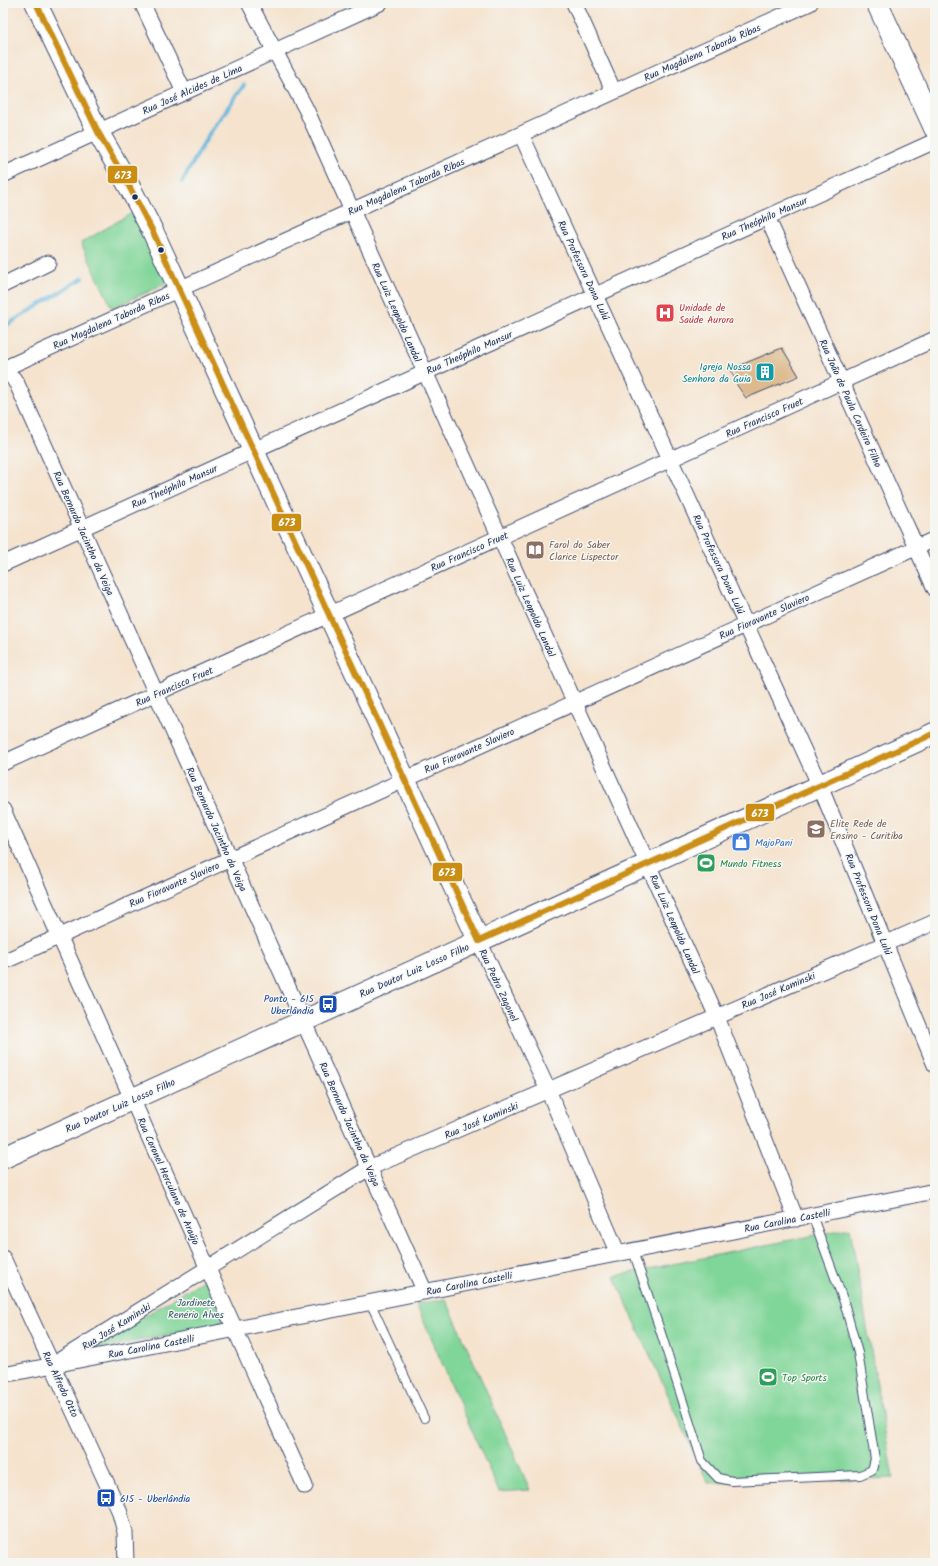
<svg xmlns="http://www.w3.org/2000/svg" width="938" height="1566" font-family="Kalam,sans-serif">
	<rect width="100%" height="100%" fill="#f6f6f2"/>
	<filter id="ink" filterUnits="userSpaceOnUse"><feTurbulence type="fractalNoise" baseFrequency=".025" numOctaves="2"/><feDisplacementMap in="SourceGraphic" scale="8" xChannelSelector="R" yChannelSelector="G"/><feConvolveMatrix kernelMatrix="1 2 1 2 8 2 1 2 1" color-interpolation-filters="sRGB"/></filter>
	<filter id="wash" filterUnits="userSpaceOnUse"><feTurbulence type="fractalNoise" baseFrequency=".012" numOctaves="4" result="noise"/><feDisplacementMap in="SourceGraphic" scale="16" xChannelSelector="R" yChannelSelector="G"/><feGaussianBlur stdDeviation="0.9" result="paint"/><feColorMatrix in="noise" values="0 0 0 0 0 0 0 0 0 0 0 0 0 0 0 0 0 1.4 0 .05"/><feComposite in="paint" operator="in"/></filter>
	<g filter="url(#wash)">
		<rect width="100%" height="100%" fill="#f5e3ce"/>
		<path fill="#80d598" stroke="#4e827b" d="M137,210l33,72 -58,26 -31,-65z
			M850,1228l43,250 -185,5 -94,-207z
			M205,1279l20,44 -137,28z
			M446,1299l84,191 -31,2 -83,-188z"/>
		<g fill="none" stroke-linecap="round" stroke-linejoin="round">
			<path stroke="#60b4dc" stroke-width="4" d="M182,182l27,-48 35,-49
				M3,331l4,-6 76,-47"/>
		</g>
		<g id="blocks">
			<path fill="#ddba8d" d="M782,348l17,28 -53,22 -9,-13 -6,-16z"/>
		</g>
	</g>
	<g filter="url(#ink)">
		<use href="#blocks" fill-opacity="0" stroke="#3c4a6f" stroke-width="1"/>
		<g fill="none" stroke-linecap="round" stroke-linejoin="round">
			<g stroke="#3c4a6f" stroke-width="10">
				<path id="lane" d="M633,1251l27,79 42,131 16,17 14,3 128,-6 12,-5 3,-11 -17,-106 -14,-51 -32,-87
					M370,1302l54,116"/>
			</g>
			<g stroke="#3c4a6f" stroke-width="17">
				<path id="street" d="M142,3l42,89
					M249,3l57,106 411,908 79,202
					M574,3l40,89
					M521,134l299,652 115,279
					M3,175l377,-172
					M767,217l168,372
					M3,285l45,-22
					M3,369l807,-366
					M3,370l10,8 4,6 408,908
					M3,564l932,-423
					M3,763l932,-424
					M3,810l302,676
					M479,941l69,149 70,164
					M3,962l932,-423
					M3,1258l116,252 6,22 1,31
					M52,1365l317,-197 566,-246
					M3,1375l932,-184"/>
			</g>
			<g stroke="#3c4a6f" stroke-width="23">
				<path id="secondary" d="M36,3l62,129 31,54 24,46 326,709
					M877,3l58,126
					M3,1158l932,-425"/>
			</g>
			<use href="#lane" stroke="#fff" stroke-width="8"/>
			<use href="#street" stroke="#fff" stroke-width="15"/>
			<use href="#secondary" stroke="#fff" stroke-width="21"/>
			<g stroke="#f6f6f2" stroke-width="9">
				<path id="bus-1" d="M36,3l62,129 31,54 24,46 326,709 456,-208"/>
			</g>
			<use href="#bus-1" stroke="#cb8e13" stroke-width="6"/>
		</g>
	</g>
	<defs>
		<g id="hospital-square" transform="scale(1)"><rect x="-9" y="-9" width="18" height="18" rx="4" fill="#e0444e" stroke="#f6f6f2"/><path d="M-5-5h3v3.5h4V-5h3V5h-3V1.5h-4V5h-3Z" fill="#fff"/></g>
		<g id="building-square" transform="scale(1)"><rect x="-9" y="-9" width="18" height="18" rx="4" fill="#0f9aa8" stroke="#f6f6f2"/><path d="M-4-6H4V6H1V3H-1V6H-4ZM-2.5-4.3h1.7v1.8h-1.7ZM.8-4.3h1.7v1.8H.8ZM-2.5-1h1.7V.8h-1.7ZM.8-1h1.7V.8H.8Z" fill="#fff"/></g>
		<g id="library-square" transform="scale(1)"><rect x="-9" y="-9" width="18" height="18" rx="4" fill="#8d6e63" stroke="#f6f6f2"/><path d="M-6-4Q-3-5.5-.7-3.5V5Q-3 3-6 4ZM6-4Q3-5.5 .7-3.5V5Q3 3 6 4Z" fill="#fff"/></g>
		<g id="school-square" transform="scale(1)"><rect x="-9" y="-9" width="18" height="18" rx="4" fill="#8d6e63" stroke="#f6f6f2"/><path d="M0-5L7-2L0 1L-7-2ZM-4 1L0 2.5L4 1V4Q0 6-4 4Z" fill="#fff"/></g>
		<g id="shop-square" transform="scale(1)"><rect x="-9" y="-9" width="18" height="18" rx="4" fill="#3f7fe0" stroke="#f6f6f2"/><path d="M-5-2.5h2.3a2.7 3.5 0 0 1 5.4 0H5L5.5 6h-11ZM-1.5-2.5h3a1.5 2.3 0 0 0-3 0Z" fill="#fff"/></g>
		<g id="stadium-square" transform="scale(1)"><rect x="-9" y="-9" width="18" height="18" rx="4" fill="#2e9e5b" stroke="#f6f6f2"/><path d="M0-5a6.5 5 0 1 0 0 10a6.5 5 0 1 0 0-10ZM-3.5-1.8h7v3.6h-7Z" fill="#fff"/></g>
		<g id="bus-square" transform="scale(1)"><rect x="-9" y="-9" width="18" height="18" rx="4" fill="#1a4fb4" stroke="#f6f6f2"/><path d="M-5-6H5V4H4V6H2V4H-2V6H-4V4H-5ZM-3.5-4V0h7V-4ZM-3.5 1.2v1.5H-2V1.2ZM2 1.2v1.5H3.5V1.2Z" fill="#fff"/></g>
	</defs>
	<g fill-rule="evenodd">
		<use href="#hospital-square" x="665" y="313"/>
		<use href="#building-square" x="765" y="372"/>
		<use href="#library-square" x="535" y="550"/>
		<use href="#school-square" x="816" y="829"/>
		<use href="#shop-square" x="741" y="842"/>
		<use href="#stadium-square" x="706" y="863"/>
		<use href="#bus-square" x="328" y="1004"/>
		<use href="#stadium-square" x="768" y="1377"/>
		<use href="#bus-square" x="106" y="1498"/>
	</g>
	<g fill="#1b2f5e" stroke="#f6f6f2" stroke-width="1.5">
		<circle cx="135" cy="197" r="3.5"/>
		<circle cx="161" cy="250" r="3.5"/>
	</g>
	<g text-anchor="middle" stroke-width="3" stroke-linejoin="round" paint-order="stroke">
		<g font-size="10" fill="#1b2f5e" stroke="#f6f6f2">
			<text transform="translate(702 52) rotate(-24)" y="4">Rua Magdalena Taborda Ribas</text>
			<text transform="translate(192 89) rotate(-24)" y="4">Rua José Alcides de Lima</text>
			<text transform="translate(406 186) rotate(-24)" y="4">Rua Magdalena Taborda Ribas</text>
			<text transform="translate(764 218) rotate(-24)" y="4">Rua Theóphilo Mansur</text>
			<text transform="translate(584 270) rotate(65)" y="4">Rua Professora Dona Lulú</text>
			<text transform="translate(397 312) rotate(66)" y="4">Rua Luiz Leopoldo Landal</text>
			<text transform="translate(111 320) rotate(-24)" y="4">Rua Magdalena Taborda Ribas</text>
			<text transform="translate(469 352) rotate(-24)" y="4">Rua Theóphilo Mansur</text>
			<text transform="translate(851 403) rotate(66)" y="4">Rua João de Paula Cordeiro Filho</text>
			<text transform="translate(764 417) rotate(-24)" y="4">Rua Francisco Fruet</text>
			<text transform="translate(174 486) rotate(-24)" y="4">Rua Theóphilo Mansur</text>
			<text transform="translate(84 533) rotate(66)" y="4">Rua Bernardo Jacintho da Veiga</text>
			<text transform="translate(469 551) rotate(-24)" y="4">Rua Francisco Fruet</text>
			<text transform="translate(719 564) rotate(65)" y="4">Rua Professora Dona Lulú</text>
			<text transform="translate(531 607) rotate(66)" y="4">Rua Luiz Leopoldo Landal</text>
			<text transform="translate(764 616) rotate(-24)" y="4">Rua Fioravante Slaviero</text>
			<text transform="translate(174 686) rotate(-24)" y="4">Rua Francisco Fruet</text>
			<text transform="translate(469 750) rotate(-24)" y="4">Rua Fioravante Slaviero</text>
			<text transform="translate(217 829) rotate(66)" y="4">Rua Bernardo Jacintho da Veiga</text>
			<text transform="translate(174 884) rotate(-24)" y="4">Rua Fioravante Slaviero</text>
			<text transform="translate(869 904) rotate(68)" y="4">Rua Professora Dona Lulú</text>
			<text transform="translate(675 924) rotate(66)" y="4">Rua Luiz Leopoldo Landal</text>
			<text transform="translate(414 970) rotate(-24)" y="4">Rua Doutor Luiz Losso Filho</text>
			<text transform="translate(499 985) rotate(65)" y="4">Rua Pedro Zagonel</text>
			<text transform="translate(778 990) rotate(-23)" y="4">Rua José Kaminski</text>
			<text transform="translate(120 1105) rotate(-24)" y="4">Rua Doutor Luiz Losso Filho</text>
			<text transform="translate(481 1120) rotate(-23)" y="4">Rua José Kaminski</text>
			<text transform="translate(350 1124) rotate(66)" y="4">Rua Bernardo Jacintho da Veiga</text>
			<text transform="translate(169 1181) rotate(66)" y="4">Rua Coronel Herculano de Araújo</text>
			<text transform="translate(787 1220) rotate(-11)" y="4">Rua Carolina Castelli</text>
			<text transform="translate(469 1283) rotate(-11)" y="4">Rua Carolina Castelli</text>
			<text transform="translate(116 1326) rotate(-32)" y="4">Rua José Kaminski</text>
			<text transform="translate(151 1346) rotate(-11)" y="4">Rua Carolina Castelli</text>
			<text transform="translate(61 1384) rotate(65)" y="4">Rua Alfredo Otto</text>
		</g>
		<g font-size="10" fill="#be3a42" stroke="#f6f6f2" text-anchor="start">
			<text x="679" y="311">Unidade de<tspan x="679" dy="12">Saúde Aurora</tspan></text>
		</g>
		<g font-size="10" fill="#0d838f" stroke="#f6f6f2" text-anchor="end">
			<text x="751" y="370">Igreja Nossa<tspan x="751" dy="12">Senhora da Guia</tspan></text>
		</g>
		<g font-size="10" fill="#785e54" stroke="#f6f6f2" text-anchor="start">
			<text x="549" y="548">Farol do Saber<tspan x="549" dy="12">Clarice Lispector</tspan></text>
			<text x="830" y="827">Elite Rede de<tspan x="830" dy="12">Ensino - Curitiba</tspan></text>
		</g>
		<g font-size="10" fill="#366cbe" stroke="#f6f6f2" text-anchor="start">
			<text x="755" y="846">MajoPani</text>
		</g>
		<g font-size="10" fill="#27864d" stroke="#f6f6f2" text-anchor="start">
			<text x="720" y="867">Mundo Fitness</text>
			<text x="782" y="1381">Top Sports</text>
		</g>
		<g font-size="10" fill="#164399" stroke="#f6f6f2" text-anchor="end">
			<text x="314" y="1002">Ponto - 615<tspan x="314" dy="12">Uberlândia</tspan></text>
			<text x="120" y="1502" text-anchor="start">615 - Uberlândia</text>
		</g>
		<g font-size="10" fill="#34586c" stroke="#f6f6f2">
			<text x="196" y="1306">Jardinete<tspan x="196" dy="12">Renério Alves</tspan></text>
		</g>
	</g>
	<g stroke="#f6f6f2" stroke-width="1.5">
		<rect x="107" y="165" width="31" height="19" rx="4" fill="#cb8e13"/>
		<rect x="271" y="513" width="31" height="19" rx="4" fill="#cb8e13"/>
		<rect x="745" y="803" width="30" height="19" rx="4" fill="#cb8e13"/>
		<rect x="432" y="862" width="31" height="20" rx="4" fill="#cb8e13"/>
	</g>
	<g font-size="11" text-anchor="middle" font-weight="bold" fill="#fff">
		<text x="123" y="179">673</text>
		<text x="287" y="526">673</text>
		<text x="760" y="817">673</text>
		<text x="447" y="876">673</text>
	</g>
	<rect width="938" height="1566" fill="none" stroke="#f6f6f2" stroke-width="16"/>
</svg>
